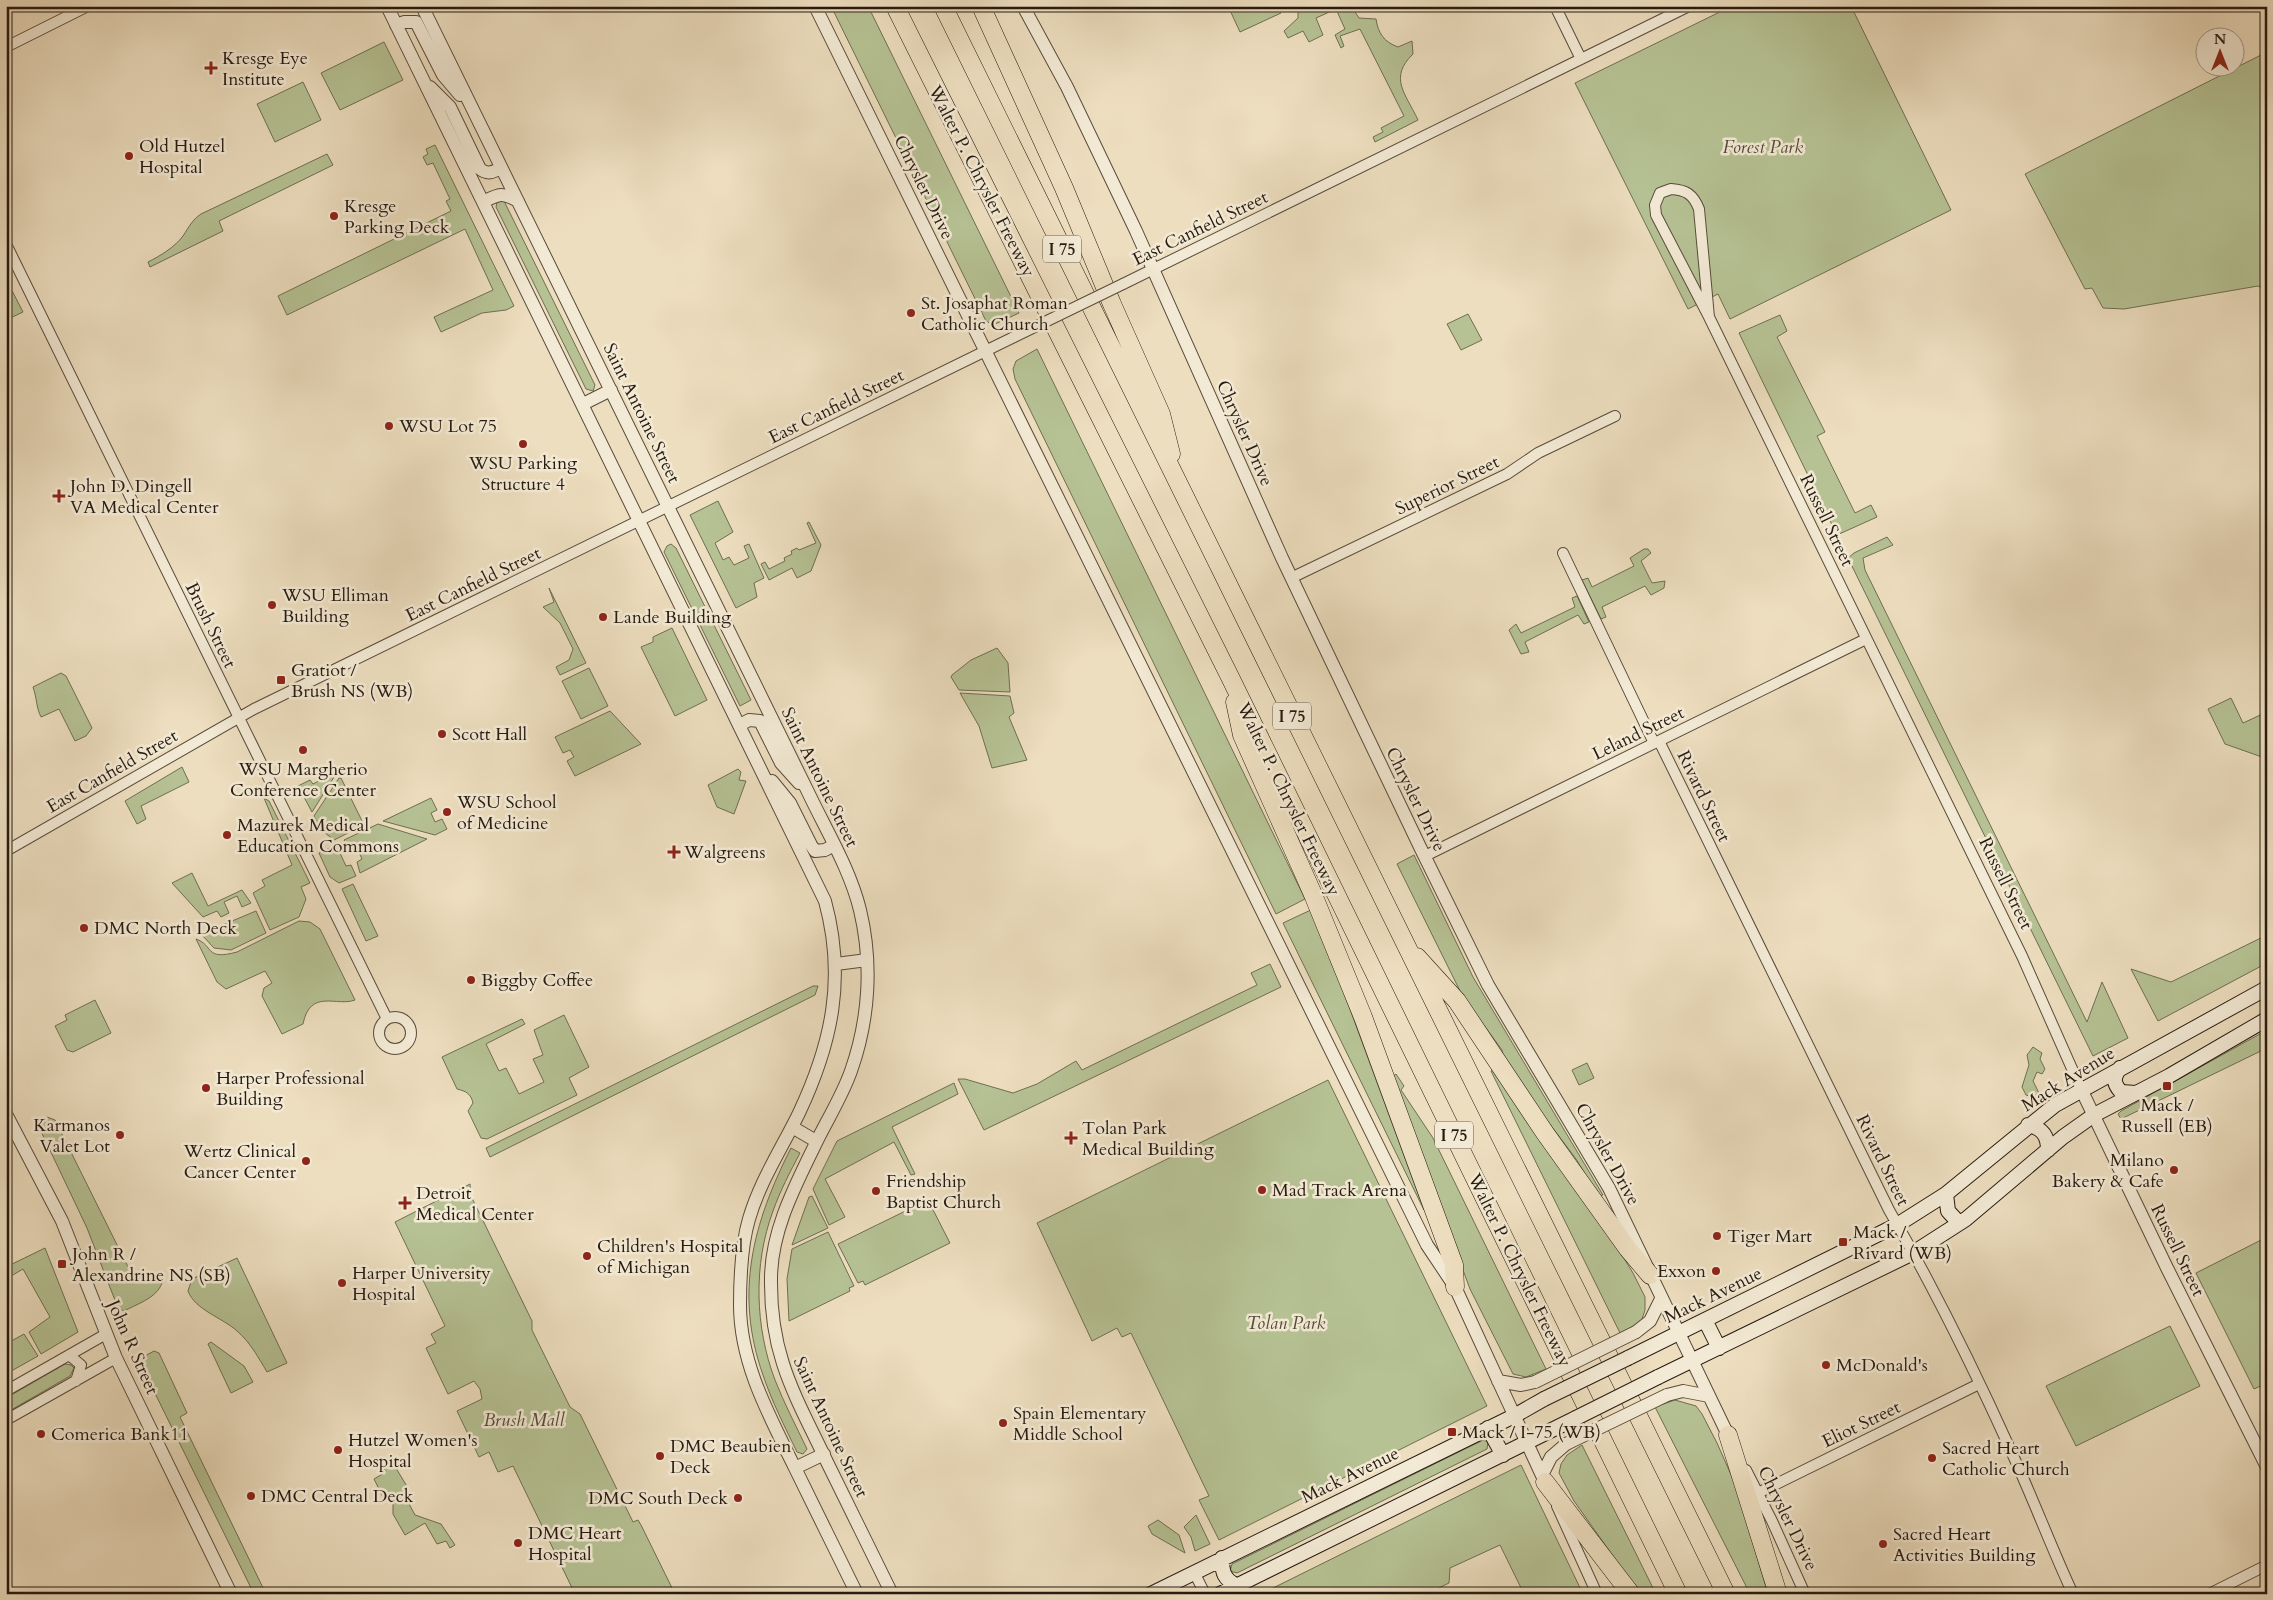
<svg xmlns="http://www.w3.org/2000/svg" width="2273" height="1600" font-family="Cardo,serif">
	<rect width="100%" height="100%" fill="#eddebf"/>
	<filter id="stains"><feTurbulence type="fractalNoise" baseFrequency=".004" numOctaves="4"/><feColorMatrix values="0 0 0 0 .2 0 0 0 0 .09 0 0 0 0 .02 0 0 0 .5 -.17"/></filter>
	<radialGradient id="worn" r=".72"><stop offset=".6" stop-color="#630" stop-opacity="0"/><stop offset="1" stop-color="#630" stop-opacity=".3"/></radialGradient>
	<path fill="#b6c294" stroke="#6e6e52" d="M831,6h37l151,307 -26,12 -7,-4z
		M1228,6h50l3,7 -41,19z
		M1298,6h53l8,12 17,1c2,14 8,23 22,28l14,-6 1,13c-25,24 -7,40 5,66l-43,22 -2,-5 10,-5 -2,-4 23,-12 -44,-87 -20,7 4,10 -3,2 -6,-13 10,-6 -9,-20 -20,9 7,17 -14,7 -6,-11 -15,7 -4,-7 14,-13z
		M1732,6h119l100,204 -221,109 -12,-25 -30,15 -113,-226z
		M384,42l19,38 -63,30 -19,-37z
		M2267,52v238l-9,-4 -134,23 -21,-1 -11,-20 -7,1 -60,-115z
		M303,82l18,38 -46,22 -18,-38z
		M435,145l79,161 -8,4 -24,3 -41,19 -7,-15 59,-27 -28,-61 -178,86 -9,-19 173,-85 -5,-10 4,-2 -17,-36 -6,2 -4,-8 5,-3 -2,-5z
		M327,154l6,11 -114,56 4,10 -73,36 -2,-5c12,-6 27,-15 35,-26 6,-9 9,-16 18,-22z
		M504,201l91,184 -2,6 -7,-2 -90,-182 1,-5z
		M6,279l17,33 -17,8z
		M1468,314l14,26 -21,10 -14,-26z
		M1780,315l7,16 -10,6 48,95 -8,4 38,77 16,-8 6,12 -40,18 -98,-202z
		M1037,349l268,550 -29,15 -261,-535 -2,-10 3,-8z
		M718,501l15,31 -18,11 8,17 6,-3 5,8 15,-7 -5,-12 5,-2 15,34 -10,5 3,14 -21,11 -46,-93z
		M809,522l12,23 -10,26 -14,7 -5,-10 -23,12 -8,-16 4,-2 4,7 16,-8 -1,-3 8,-4 -1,-3 6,-3 2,2 17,-7 -9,-20z
		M1887,537l6,8 -30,13 2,12 222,452 15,-40 26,56 -35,18 -245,-498 6,-5z
		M671,544l5,4 75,152 -11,6 -76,-154 3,-6z
		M1644,549h4l3,4 -10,8 11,22 13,-2 -1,7 -13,7 -6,-9 -43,21 4,10 -5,2 -19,-39 6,-2 4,9 42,-21 -4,-8z
		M549,588l37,75 -26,12 -4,-8 13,-7 4,-11 -13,-26 -17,-16 11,-5z
		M1577,596l12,26 -5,2 -6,-9 -53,27 4,10 -8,2 -12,-24 7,-6 5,9 54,-26 -3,-9z
		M672,628l35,72 -32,16 -34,-69 12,-5v-5z
		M997,648l11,15 2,29 -51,-2 -8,-13 1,-2 19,-15z
		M589,668l19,38 -27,13 -19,-38z
		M61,673l5,3 26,52 -6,8 -11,5 -16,-32 -18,8c-5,-10 -4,-19 -8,-30z
		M960,693l50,3 4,17 -5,4 18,43 -35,8 -13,-42z
		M2231,698l12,25 24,-11v53l-5,-8 -37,-13 -17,-35z
		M610,711l31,33 -66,32 -8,-15 7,-4 -4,-7 -7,3 -8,-16z
		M182,767l7,15 -48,24 5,13 -9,5 -12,-23z
		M738,769l3,3 -2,8 7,1 -12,33 -17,-7 -9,-22z
		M334,773l2,1 -24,38 -14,-26 12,-6 3,4z
		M339,778h2l23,47 -30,15 -14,-11 -6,-13z
		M264,798l5,3 41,82 -9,4 5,12 -7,18 -29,13 -17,-37 12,-7 -3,-6 30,-15z
		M431,798l6,12 -6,3 4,9 7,-3 5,10 -12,6 -52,-14z
		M378,824l49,15 -67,34 -3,-11 5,-3 -7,-15 -7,3 -4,-7z
		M341,843l3,6 -5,2 7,15 5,-1 5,11 -17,7 -9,-6 -11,-24z
		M1414,855l59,122 130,218 -4,1 -23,-37 -71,-95 -3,-14 -40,-55 -65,-131z
		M192,873l16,33 34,-16 9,13 -9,4 -5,-11 -13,6 5,11 -8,4 -4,-6 -14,6 -31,-34z
		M353,884l25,52 -12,5 -24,-52z
		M1313,909l111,301 -141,-287z
		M256,911l10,22 -35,17 -17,-2 -13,-14z
		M299,921l11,1 10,7 35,71c-18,7 -45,-12 -52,24l-21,10 -20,-38 2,-8 8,-5 -7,-12 -39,18 -9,-7 -21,-43c18,6 8,22 41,13z
		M2267,935v28l-109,58 -27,-52 40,13z
		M1270,964l11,23 -297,143 -26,-51h7l48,14 24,-9 39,-23 6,9 175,-85 -6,-12z
		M813,986h5l-3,9 -325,162 -4,-9z
		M95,1000l16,33 -38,19 -6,-2 -12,-24 12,-6 -2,-5z
		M564,1015l25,52 -20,11 8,17 -90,44 -6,-1 -13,-27 5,-8c-2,-9 -7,-12 -16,-14l-15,-32 80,-38 3,5 -39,20 13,27 7,-3 13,26 25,-12 -11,-23 10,-4 -9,-25z
		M2267,1030v18l-146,71 -3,-5 3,-3z
		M2033,1047l9,6 -2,6 5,10 -3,5 -5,-2 -4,9 6,12 -7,4 -6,-2 -4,-8 7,-22 -2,-10z
		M1587,1063l7,15 -15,7 -7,-15z
		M1495,1069l113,163 25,41 12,24v13l-4,12 -21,11 -129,-262z
		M1396,1074l8,12 -3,4 32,48 113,231 -20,8 -13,-3 -43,-85 -78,-212z
		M1328,1080l159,326 -268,134 -20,-40 10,-4 -78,-163 -9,4 -5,-9 -25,13 -55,-118z
		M954,1083l4,11 -66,33 23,47 -4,1 -17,-33 -69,37 20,38 -16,8 -16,-36 24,-48z
		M47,1117l8,3 76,153 12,5 16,-4 4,5c-3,18 -24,24 -39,32l-6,-3 -31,-80 -50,-105z
		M791,1148l9,5c-10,19 -20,38 -27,58 -20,54 -18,116 2,169 9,23 21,46 32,69l-4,5 -6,-2c-12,-25 -25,-50 -34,-77 -29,-82 -10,-152 28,-227z
		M470,1184l1,12 61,125v9l38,77 10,7 53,108 5,-2 3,5 34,69h-100l-62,-128 -15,6 -9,-20 -10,5 -22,-46 25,-12 -2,-10 -6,-8 -26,13 -22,-46 10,-5 -5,-9 14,-8 -50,-104z
		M812,1196l16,32 -36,17 17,-48z
		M928,1200l22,43 -85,42 -2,-4 -5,2 -20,-39z
		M828,1232l26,54 -5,2 1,3 -61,30 -2,-42 5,-30z
		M2267,1237v146l-13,6 -58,-116z
		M45,1248l33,84 -37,22 -12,-22 21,-15 -27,-48 -17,10v-12z
		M237,1258l50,105 -20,9c-9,-15 -17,-30 -30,-41 -14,-13 -42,-21 -49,-40l4,-12z
		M2170,1326l30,60 -124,60 -30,-60z
		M24,1334l14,22 -32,18v-30z
		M211,1342l33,24 9,16 -22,11 -23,-49z
		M154,1351l5,2 28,60 -7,4 86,177h-12l-111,-225v-12z
		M65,1364l6,1 3,3 -4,8 -64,37v-15z
		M1675,1400l21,6 6,8 15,29 19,43 32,108h-18l-95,-187z
		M1483,1440l5,2 -1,7 -250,124 -7,-2 2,-7z
		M1582,1445l74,149h-16l-66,-93 -15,-28 2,-9 6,-9z
		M391,1460l17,28v14l7,13 26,9 14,21 -5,3 -4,-7 -9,3 -12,-21 -20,12 -12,-21v-11l-10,-6 -9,-18 12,-7 -4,-7z
		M1521,1465l62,129h-59l-24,-49 -50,23 -1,15 -23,11h-165z
		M1196,1515l14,29 -15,7 -4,-14 -7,-10z
		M1158,1520l21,15 6,18 -33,-19 -4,-8z"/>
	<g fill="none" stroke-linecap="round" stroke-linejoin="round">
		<g stroke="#584b3c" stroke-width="12">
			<path id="minor" d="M1555,6l26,53
				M6,47l82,-41
				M1671,189c15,1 22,5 28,20l10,108 -53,-102 -1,-10 5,-12z
				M6,244l381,775
				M1123,284l566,-278
				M1709,317l313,639 59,133
				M1563,553l91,190
				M1291,578l216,-104 31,-21 77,-37
				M1659,741l230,469c45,78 85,159 122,241 22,47 40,96 62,143
				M6,851l248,-142 760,-372
				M1425,856l441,-217
				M379 1033a16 16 0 1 1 32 0a16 16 0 1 1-32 0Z
				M69,1355l12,10 -5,16
				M6,1391l100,-57
				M6,1420l110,-62
				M1746,1470l26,51 33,73
				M1758,1493l221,-109
				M1557,1506l40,88
				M1194,1572l11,22
				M2209,1594l58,-29"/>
		</g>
		<g stroke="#584b3c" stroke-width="14">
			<path id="tertiary" d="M387,6l438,895c21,77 7,142 -26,212 -17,35 -39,68 -50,106 -8,27 -9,58 -9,86 0,59 30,112 55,163 21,42 41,84 62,126
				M422,6l386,786c18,38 42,77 52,118 13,54 9,110 -9,161 -10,28 -26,52 -38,78 -20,41 -42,84 -42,130 -1,77 24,116 56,183 22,44 43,88 65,132
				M815,6l612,1239 28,42 90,195
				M1023,6l44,81 69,144 146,327 138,289 68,138 121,203 119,247
				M396,25l8,-3h12l27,53 17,20
				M430,87l20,20 30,62c8,6 13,3 21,-1
				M483,202c16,-8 19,-10 35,-1
				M583,404l28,-14
				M740,725l9,-5 11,1 21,42 18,20
				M772,781l18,22 21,42 4,6 10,-1 9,-5
				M836,964l31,-4
				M2081,1089l86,179 100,199
				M6,1114l56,107 54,137 115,236
				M792,1127l24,14
				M1636,1332l14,-11 11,-22
				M1498,1381l23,4 14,-3
				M1667,1395l16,-4 26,5
				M795,1468l29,-14
				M1542,1475l9,-18 15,-13"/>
		</g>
		<g stroke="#271a10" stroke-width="16">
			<path id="secondary" d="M2120,1068c-7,10 -7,15 1,24l15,1
				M2028,1125c14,3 20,10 20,25
				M1946,1194l2,17 11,12
				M1705,1320l14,28
				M1628,1358l269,-133 49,-31 109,-89 212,-117
				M1658,1377l255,-124 53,-34 97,-82 31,-22 75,-39 98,-57
				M1488,1428l15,27
				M1222,1558c0,15 2,21 15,28
				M1151,1594l363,-178 30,-17
				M1220,1594l356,-176"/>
		</g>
		<g stroke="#271a10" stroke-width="19">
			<path id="motorway" d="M895,6l335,671 448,917
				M943,6l783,1588
				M981,6l83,182 48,116 49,110 10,40
				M1235,702l7,33 70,157 51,125 91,248 1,22
				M1417,957l40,44 88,132 83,116 22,26
				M1728,1435l50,159
				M1545,1482l86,112"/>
		</g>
		<use href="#minor" stroke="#f3ead5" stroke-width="10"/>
		<use href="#tertiary" stroke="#f3ead5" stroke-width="12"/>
		<use href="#secondary" stroke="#f3ead5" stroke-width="14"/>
		<use href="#motorway" stroke="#eddebf" stroke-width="18"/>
		<g stroke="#584b3c" stroke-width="12" stroke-linecap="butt">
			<path id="minor-bridge" d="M1014,337l109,-53"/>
		</g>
		<g stroke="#584b3c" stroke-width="14" stroke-linecap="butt">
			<path id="tertiary-bridge" d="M1535,1382l101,-50
				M1566,1444l101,-49"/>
		</g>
		<g stroke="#271a10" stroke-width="16" stroke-linecap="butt">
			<path id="secondary-bridge" d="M1544,1399l84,-41
				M1576,1418l82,-41"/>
		</g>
		<use href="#minor-bridge" stroke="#f3ead5" stroke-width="10"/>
		<use href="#tertiary-bridge" stroke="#f3ead5" stroke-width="12"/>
		<use href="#secondary-bridge" stroke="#f3ead5" stroke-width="14"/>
	</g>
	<g fill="#8f2418" stroke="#f3ead5" stroke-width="2">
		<path d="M208.5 60.5h5v5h5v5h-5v5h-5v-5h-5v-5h5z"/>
		<circle cx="129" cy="156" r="5"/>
		<circle cx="334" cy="216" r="5"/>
		<circle cx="911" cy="313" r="5"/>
		<circle cx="389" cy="426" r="5"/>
		<circle cx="523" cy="444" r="5"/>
		<path d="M56.5 488.5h5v5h5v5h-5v5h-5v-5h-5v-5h5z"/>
		<circle cx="272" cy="605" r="5"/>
		<circle cx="603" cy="617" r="5"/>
		<rect x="276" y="675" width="10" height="10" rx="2.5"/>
		<circle cx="442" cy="734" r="5"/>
		<circle cx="303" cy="750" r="5"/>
		<circle cx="447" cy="812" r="5"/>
		<circle cx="227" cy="835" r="5"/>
		<path d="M671.5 844.5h5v5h5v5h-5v5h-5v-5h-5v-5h5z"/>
		<circle cx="84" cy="928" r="5"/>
		<circle cx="471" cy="980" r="5"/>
		<rect x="2162" y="1081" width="10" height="10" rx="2.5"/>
		<circle cx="206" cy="1088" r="5"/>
		<circle cx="120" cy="1135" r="5"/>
		<path d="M1068.5 1130.5h5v5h5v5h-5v5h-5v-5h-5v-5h5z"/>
		<circle cx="306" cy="1161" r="5"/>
		<circle cx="2174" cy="1170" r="5"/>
		<circle cx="1262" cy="1190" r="5"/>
		<circle cx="876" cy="1191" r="5"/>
		<path d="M402.5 1195.5h5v5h5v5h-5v5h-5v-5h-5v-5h5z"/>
		<circle cx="1717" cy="1236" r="5"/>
		<rect x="1838" y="1237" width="10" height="10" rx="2.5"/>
		<circle cx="587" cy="1256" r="5"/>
		<rect x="57" y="1259" width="10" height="10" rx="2.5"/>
		<circle cx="1716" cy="1271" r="5"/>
		<circle cx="342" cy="1283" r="5"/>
		<circle cx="1826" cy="1365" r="5"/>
		<circle cx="1003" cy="1423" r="5"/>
		<rect x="1447" y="1427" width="10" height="10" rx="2.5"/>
		<circle cx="41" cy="1434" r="5"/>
		<circle cx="338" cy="1450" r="5"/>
		<circle cx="660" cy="1456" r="5"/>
		<circle cx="1932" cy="1458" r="5"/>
		<circle cx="251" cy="1496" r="5"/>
		<circle cx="738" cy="1498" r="5"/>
		<circle cx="518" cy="1543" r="5"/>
		<circle cx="1883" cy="1544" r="5"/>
	</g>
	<g text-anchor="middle" stroke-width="5" stroke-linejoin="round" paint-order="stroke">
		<g fill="#f3ead5" stroke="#64584b" stroke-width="1">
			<rect x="1043" y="235.5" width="38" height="27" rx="4"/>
			<rect x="1273" y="702.5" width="38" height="27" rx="4"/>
			<rect x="1435" y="1121.5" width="38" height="27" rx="4"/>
		</g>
		<g font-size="16" font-weight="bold" fill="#271a10">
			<text x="1062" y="255">I 75</text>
			<text x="1292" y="722">I 75</text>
			<text x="1454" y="1141">I 75</text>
		</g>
		<g font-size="18" fill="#271a10" stroke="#f3ead5" text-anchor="start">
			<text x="222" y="64">Kresge Eye<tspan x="222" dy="21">Institute</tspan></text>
			<text x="139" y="152">Old Hutzel<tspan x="139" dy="21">Hospital</tspan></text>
			<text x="344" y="212">Kresge<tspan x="344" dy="21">Parking Deck</tspan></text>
			<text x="921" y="309">St. Josaphat Roman<tspan x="921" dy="21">Catholic Church</tspan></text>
			<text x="399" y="432">WSU Lot 75</text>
			<text x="523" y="469" text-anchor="middle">WSU Parking<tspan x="523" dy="21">Structure 4</tspan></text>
			<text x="70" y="492">John D. Dingell<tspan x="70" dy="21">VA Medical Center</tspan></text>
			<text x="282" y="601">WSU Elliman<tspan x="282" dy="21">Building</tspan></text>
			<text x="613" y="623">Lande Building</text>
			<text x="291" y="676">Gratiot /<tspan x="291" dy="21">Brush NS (WB)</tspan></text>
			<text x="452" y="740">Scott Hall</text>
			<text x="303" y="775" text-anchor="middle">WSU Margherio<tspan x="303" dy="21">Conference Center</tspan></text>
			<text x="457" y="808">WSU School<tspan x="457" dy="21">of Medicine</tspan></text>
			<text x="237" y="831">Mazurek Medical<tspan x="237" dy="21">Education Commons</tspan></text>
			<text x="684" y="858">Walgreens</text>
			<text x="94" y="934">DMC North Deck</text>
			<text x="481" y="986">Biggby Coffee</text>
			<text x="216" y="1084">Harper Professional<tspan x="216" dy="21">Building</tspan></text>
			<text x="2167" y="1111" text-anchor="middle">Mack /<tspan x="2167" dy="21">Russell (EB)</tspan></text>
			<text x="110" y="1131" text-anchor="end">Karmanos<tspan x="110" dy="21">Valet Lot</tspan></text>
			<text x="1082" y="1134">Tolan Park<tspan x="1082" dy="21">Medical Building</tspan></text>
			<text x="296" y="1157" text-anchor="end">Wertz Clinical<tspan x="296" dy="21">Cancer Center</tspan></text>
			<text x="2164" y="1166" text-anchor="end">Milano<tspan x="2164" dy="21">Bakery &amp; Cafe</tspan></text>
			<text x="886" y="1187">Friendship<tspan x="886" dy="21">Baptist Church</tspan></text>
			<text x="1272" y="1196">Mad Track Arena</text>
			<text x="416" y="1199">Detroit<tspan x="416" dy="21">Medical Center</tspan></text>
			<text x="1853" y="1238">Mack /<tspan x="1853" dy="21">Rivard (WB)</tspan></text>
			<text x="1727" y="1242">Tiger Mart</text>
			<text x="597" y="1252">Children's Hospital<tspan x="597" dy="21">of Michigan</tspan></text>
			<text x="72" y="1260">John R /<tspan x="72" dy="21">Alexandrine NS (SB)</tspan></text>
			<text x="1706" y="1277" text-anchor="end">Exxon</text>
			<text x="352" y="1279">Harper University<tspan x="352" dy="21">Hospital</tspan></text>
			<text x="1836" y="1371">McDonald's</text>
			<text x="1013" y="1419">Spain Elementary<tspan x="1013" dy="21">Middle School</tspan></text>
			<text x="1462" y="1438">Mack / I-75 (WB)</text>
			<text x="51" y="1440">Comerica Bank11</text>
			<text x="348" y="1446">Hutzel Women's<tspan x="348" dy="21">Hospital</tspan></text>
			<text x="670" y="1452">DMC Beaubien<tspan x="670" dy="21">Deck</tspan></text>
			<text x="1942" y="1454">Sacred Heart<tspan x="1942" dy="21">Catholic Church</tspan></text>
			<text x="261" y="1502">DMC Central Deck</text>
			<text x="728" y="1504" text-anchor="end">DMC South Deck</text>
			<text x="528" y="1539">DMC Heart<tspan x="528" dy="21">Hospital</tspan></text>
			<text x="1893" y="1540">Sacred Heart<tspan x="1893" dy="21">Activities Building</tspan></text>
		</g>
		<g font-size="18" font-style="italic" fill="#524c38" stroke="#f3ead5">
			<text x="1763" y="153">Forest Park</text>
			<text x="1286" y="1329">Tolan Park</text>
			<text x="524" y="1426">Brush Mall</text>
		</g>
		<g font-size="18" fill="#271a10" stroke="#f3ead5">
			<text transform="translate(982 181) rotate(63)" y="6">Walter P. Chrysler Freeway</text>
			<text transform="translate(924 187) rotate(64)" y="6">Chrysler Drive</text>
			<text transform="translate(1200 228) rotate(-26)" y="6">East Canfield Street</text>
			<text transform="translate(836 406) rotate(-26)" y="6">East Canfield Street</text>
			<text transform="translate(642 413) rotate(64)" y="6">Saint Antoine Street</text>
			<text transform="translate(1245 433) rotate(66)" y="6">Chrysler Drive</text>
			<text transform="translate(1447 485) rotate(-26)" y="6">Superior Street</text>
			<text transform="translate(1827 520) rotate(64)" y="6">Russell Street</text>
			<text transform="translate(473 584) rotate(-26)" y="6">East Canfield Street</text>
			<text transform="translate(211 625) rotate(64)" y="6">Brush Street</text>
			<text transform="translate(1638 733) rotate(-26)" y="6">Leland Street</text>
			<text transform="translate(112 771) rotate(-30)" y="6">East Canfield Street</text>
			<text transform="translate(820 777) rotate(64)" y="6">Saint Antoine Street</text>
			<text transform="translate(1704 796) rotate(64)" y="6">Rivard Street</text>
			<text transform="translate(1289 799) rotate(64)" y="6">Walter P. Chrysler Freeway</text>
			<text transform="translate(1416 799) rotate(64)" y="6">Chrysler Drive</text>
			<text transform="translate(2006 883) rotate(64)" y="6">Russell Street</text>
			<text transform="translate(2068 1079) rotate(-32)" y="6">Mack Avenue</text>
			<text transform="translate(1608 1154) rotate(61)" y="6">Chrysler Drive</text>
			<text transform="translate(1883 1160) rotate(64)" y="6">Rivard Street</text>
			<text transform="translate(2178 1250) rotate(64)" y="6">Russell Street</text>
			<text transform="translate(1520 1270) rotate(64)" y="6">Walter P. Chrysler Freeway</text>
			<text transform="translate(1713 1295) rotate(-26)" y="6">Mack Avenue</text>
			<text transform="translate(133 1347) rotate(66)" y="6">John R Street</text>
			<text transform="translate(1861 1424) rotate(-26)" y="6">Eliot Street</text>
			<text transform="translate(831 1427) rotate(65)" y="6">Saint Antoine Street</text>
			<text transform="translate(1350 1475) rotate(-26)" y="6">Mack Avenue</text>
			<text transform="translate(1788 1518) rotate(64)" y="6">Chrysler Drive</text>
		</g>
	</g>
	<rect width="2273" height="1600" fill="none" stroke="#eddebf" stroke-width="25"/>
	<rect x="8" y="8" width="2258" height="1585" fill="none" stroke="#271a10" stroke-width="2.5"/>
	<rect x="12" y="12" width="2248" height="1575" fill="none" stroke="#271a10"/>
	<g transform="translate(2220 52)"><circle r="24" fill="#f3ead5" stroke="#a19786"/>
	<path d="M0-4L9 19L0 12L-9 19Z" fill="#8f2418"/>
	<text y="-8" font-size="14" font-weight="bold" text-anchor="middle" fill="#271a10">N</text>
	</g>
	<rect width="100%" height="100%" filter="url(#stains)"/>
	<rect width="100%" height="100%" fill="url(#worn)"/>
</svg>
